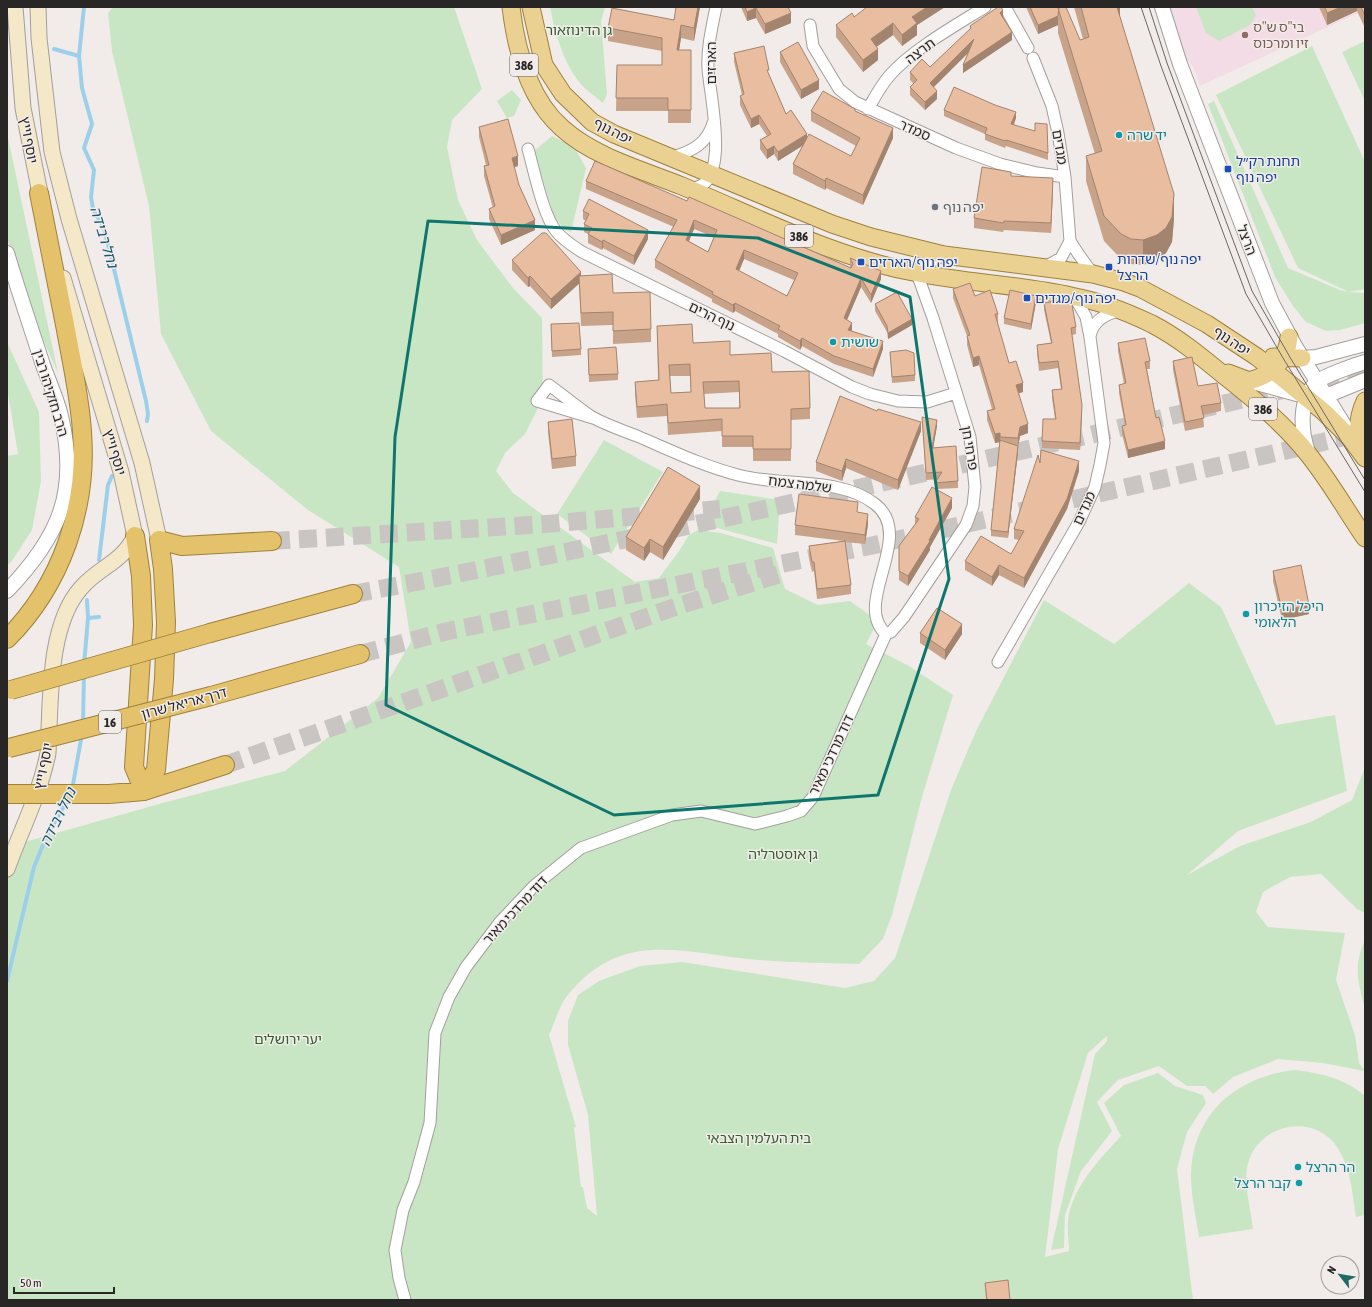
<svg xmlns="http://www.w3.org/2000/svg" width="1372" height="1307" font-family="'Asap Condensed','Noto Sans Hebrew',sans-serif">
	<rect width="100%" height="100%" fill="#f1ece9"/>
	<path fill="#f4dce6" d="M1170,7h195v3l-165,76 -7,-20 -6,-6z"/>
	<path fill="#c9e6c4" d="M113,7h341l28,82 -30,31 -5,27 11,53 19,40 36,48 29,30 1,80 -18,36 -20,19 -9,18 17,22 122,89 24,-4 20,-27 10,-16 9,-5 23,3 52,15 12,41 33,16 32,-4 28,20 -12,23 43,22 44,29 -31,102 -30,118 -9,24 -24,25c-33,-1 -67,-1 -101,-4 -73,-6 -136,-33 -191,36 -8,10 -12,27 -18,39l27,92 -2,1 7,59h2l4,21 10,8 -9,-101 -20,-70v-24l10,-26 21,-14 41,-15 42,-4 163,26 29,-7 21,-23 56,-168 25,-59 68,-131 70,44 75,-61 32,24 55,118 59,-10 12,76 -109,40 -51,44 53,-29 71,-24 41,-22 13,-33v146l-8,-4 -36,-35 -31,3 -27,15 -7,20 12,15 77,6 -9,47 19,55 4,28 6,8 -42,-8 -45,-4 -45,18 -20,17 -8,-8h-18l-28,-20 -41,14 -21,22 15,29 -31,40 -16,44 -1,33 -13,2 44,-196 12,-13v-5l-19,17 -30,96 -13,108 24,-6c0,-9 -2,-21 -1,-31 5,-34 31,-60 53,-84l-17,-33 20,-18 34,-12 17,13 28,9 3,8 -19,29 -10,37 16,131h-1186v-453l152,-43 126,-33 93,-73 33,-56 -12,-75 -91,-57 -97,-79 -50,-97 -12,-128 -37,-155 -4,-38z
		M550,7h55l-4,14 6,73 -4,9c-8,-7 -17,-13 -24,-21 -16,-20 -24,-49 -29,-75z
		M1196,7h56l4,8 -6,10 -31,16 -13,-8z
		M1365,41v60l-23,-49z
		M1312,46l53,116v127l-16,3 16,1v30l-25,7 -14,1 -20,-9 -13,-16 -18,-29 -67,-173 6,-3 74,167 52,22 9,2 -51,-24 -82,-173z
		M512,90l9,10 -7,16 -7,2 -10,-17z
		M7,133l51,240 -24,-54 -27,-81z
		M552,136l22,11 12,21 -15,64 -8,-4 -9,-12 -20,-65z
		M7,342l32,70 2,69 -9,49 -20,31 -5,4v-109l11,-2 -11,-67z
		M604,440l59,32 -52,82 -54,-40z
		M720,491l60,9 -3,44 -75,-20z
		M1365,940v69c-7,-27 -12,-43 0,-69z
		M1294,1070c27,3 50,8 71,26v119l-9,2c-4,-25 -5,-49 -19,-70 -23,-34 -75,-24 -88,13 -7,19 2,50 4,69l-54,8c-3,-20 -8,-41 -8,-61 1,-62 45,-99 103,-106z"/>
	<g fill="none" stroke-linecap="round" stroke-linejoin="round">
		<path stroke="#9cd0ea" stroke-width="4" d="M84,7l-5,49 3,32 10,36 -8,24 10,22 -3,27 2,12 11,19 42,173 2,13 -1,7
			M54,49l25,7
			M99,560l9,-75 4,-9
			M88,618l11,-1
			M84,665l4,-47 -1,-18
			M83,723l1,-49
			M72,790l10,-56
			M7,981l27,-114 13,-32 22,-37"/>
		<path stroke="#c9c5c2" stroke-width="18" stroke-dasharray="18 9" stroke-linecap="butt" d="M1321,382l44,-10
			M272,541l274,-17 174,-15
			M353,594c315,-59 627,-134 939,-206
			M360,654l88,-23 422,-85 492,-113
			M225,765l450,-158 105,-33"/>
		<g stroke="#a39f9c" stroke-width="13">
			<path id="minor" d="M1005,7l23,41
				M810,25l3,21 26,43 16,13 101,46 44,16 37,9 28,4
				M1033,58l19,48 6,27 7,44 5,64 -9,17 -16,9
				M868,109c7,-12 13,-24 22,-34 22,-25 66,-50 95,-68
				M528,149c6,21 15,66 28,82 7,9 17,15 26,21l202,99 68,36 18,7 28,7 29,1 29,-9
				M673,157c19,-6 34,-13 40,-34
				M688,188c46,4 21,-95 20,-120 -1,-21 4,-41 8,-61
				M1070,241l9,14 14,19
				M1090,336c3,-15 15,-22 29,-25
				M593,418l-56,-17 12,-16c14,10 28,22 43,32 14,8 30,13 45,19 33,14 66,30 101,39 43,12 101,1 137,29 42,32 -24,99 11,130
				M886,634l5,-2 13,-15 62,-92 7,-19 2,-19 -5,-50 -37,-119 -14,-39c1,-13 14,-19 25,-24
				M998,662l81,-140 16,-35 5,-22 4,-22 -14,-106 -4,-20 -12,-21
				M405,1300l-6,-22 -4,-28 8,-40 11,-28 16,-59 5,-90 14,-36 17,-30 34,-45 34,-36 47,-38 91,-33 29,-4 54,13 32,-8 14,-5 12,-14 73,-163"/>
		</g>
		<g stroke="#a39f9c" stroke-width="16">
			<path id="tertiary" d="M1162,7l18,57 92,239 23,43 51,82
				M7,253c11,37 24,75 36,112 6,17 14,34 18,51 18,76 -2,121 -54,175
				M1302,358l14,-1 49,-13
				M1249,381l66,18 11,-3 39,-16
				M1308,452c-7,-21 -10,-53 9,-70 6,-6 38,-17 48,-20"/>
		</g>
		<g stroke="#a39f9c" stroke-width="17">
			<path id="secondary" d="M15,7l8,101 19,95
				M38,7l1,31 13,114 17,67 73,244 17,77
				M7,869c14,-39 33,-75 41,-116 3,-50 -1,-127 33,-165 19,-22 40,-24 54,-52l-14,-64 -58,-194"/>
		</g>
		<g stroke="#9f813c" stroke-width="19">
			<path id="primary" d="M511,7c5,42 18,92 51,121 32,29 80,42 120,58 77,32 153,72 236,87 50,10 103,12 153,23 28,5 56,16 81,28 27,14 51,34 74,53 29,23 59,48 82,77 21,26 38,56 57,84
				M531,7l13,58 19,29 29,28 22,12 218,90 39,13 73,18 149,19 31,8 16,6 67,36 50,33 67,55 27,27 14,19
				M1273,357l29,1
				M1228,373l21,8c23,-6 38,-20 40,-44
				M1362,452c-5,-18 -5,-33 3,-51"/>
		</g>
		<g stroke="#9f813c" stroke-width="20">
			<path id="trunk" d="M135,536l6,40 2,49 -9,142 10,24
				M210,633l143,-39
				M7,639c54,-54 81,-131 75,-207 -2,-34 -10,-68 -16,-102 -9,-46 -18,-91 -27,-137
				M211,696l149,-42
				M144,791l12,-21 8,-91 2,-57 -3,-53 -4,-29 23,6 90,-5
				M109,794l35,-3 81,-26"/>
		</g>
		<use href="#minor" stroke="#fff" stroke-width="11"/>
		<use href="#tertiary" stroke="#fff" stroke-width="14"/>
		<use href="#secondary" stroke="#f5e8c8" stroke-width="15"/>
		<use href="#primary" stroke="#ebd191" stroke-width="17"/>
		<use href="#trunk" stroke="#e4c26c" stroke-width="18"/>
		<path stroke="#6a6765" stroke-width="1" d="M1141,7l20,59 85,228 37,64 82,134
			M1149,7l18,56 85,228 39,68 74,121"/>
		<g stroke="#9f813c" stroke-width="20" stroke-linecap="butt">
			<path id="trunk-bridge" d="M11,690l199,-57
				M9,748l202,-52
				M7,794h102"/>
		</g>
		<use href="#trunk-bridge" stroke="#e4c26c" stroke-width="18"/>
	</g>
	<path fill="#c8a389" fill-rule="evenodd" d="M676,7h24l-6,34 -13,-3 -2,12h12v73h-23v-12h-52l1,-46h45v-14l-54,-10v-13l66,-8z
		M741,7h47l3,16 -26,11 -9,-16 -9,3z
		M890,7h55l-28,18v10l-15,11 -9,-11 -16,11 1,14 -15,12 -27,-35v-12l18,-8 35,-9z
		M1026,7h33l21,33 3,-1 -9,-32h46v11l54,201 -2,23 -6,11 -9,7 -14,5 -12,-1 -10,-5 -17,-18 -18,-60v-25l9,-2 -37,-121v-8l-20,9z
		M1319,7h46v21l-8,-17 -30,14z
		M1003,18l9,22 -49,33 5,-20 -35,34 4,12 -12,11 -15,-15v-8l4,-3 -4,-4v-8l20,-5 40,-37v-4z
		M780,52l39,37 -18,10 -21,-37z
		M734,53l35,22 17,39 21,25 44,17 5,-10 -45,-25v-10h44l38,27 -30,67 -37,-17 -1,2 -32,-16v-10l10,-19 -25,16 -4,-7 -7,5 -7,-10v-9l7,-4 -8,-12 -8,4 -11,-23v-9l2,-1 -8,-33z
		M944,110l72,8 -2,7 34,28v7l-42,-14 -1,2 -20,-8v-6l-41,-18z
		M479,127l39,39 -4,1 5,18 16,45 -34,15 -12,-26v-10l4,-1 -9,-32v-10l2,-1 -7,-28z
		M1011,176l42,12 -2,45 -47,-3 -1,2 -29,-4v-10z
		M586,181l101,20 164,67 -1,-1v-9l31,21 -10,24 -10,-16 -14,33 5,11 31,18 -10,28 -39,-13 -32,-18 -2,4 -22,-13v-3l-43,-23 -2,2 -21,-11v-3l-57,-31v-8l19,-33 -88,-38zM694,229l20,8 -6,15 -19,-11zM744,259l50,21 -7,16 -48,-25z
		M583,211l65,28 -14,26 -31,-17 -1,2 -14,-7v-9l-4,-2v-8l2,-3 -3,-2z
		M512,260l69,16 32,17 38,36v13l-38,2v-19l-32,1 -2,-43 -28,26 -21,-23 -2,1 -16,-17z
		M953,289l22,7 23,18v9h-1l12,40 14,29 -4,1 9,40 -8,3 -2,11v5l-10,86 -17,-2v-6l9,-88 -5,1 -8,-23v-9l5,-2 -13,-44 -6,2 -6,-22v-9l-14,-38z
		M1036,302l-5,28 -27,-6v-6z
		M1044,303l32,24v7l-4,1 10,78 -2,37 -38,-2v-7l13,-22 -3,-21v-8l9,-1 -3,-21 -19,3 -2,-18v-8l14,-2 -7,-33z
		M875,304l37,21 -24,14 -1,-7 -12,-21z
		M551,324l30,25v6l-29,2z
		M657,326l36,17 37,12 42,17 38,36v11l-19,1v41h-38v-14h-31v-16l-54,4 -1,-19 -30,2 -2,-25v-11l23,-2zM670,376h20l1,16 -20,1zM739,392v16h-34l-1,-14z
		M1118,343l32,18v8h-3l9,49 9,31 -37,9 -6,-24v-8l3,-1 -6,-32v-8l5,-1 -6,-33z
		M588,349l30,25v6l-29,2z
		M890,352l25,23v6l-23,2z
		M1173,361l25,25 23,17v8l-18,4 1,12 -19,4 -12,-61z
		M877,411l44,20 -23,59 -52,-22 -4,13 -26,-10v-9z
		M922,417l15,9 -4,22 25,33v7l-21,1 15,19 -22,39v3l-22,36 -9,-6v-34l16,-21v-8l20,-28v-6l3,-4 -12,1z
		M548,422l28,34v10l-24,3 -4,-37z
		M1040,463l39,8 -12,38 -43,79 -25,-13 -7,11 -27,-16v-9l46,-7 8,-14 -5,-1v-10z
		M700,499l-37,61 -13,-8 -6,9 -18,-11v-13z
		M858,513l10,11 -3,20 -20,-2 6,43v9l-34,5 -3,-28 -2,1 -3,-16v-10l35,-5 -49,-6v-10z
		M1273,571l36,43 -27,6 -9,-39z
		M920,633l42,1 -17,26 -25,-17z
		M985,1283l25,17h-24z"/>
	<path fill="#a3846f" d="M698,7h2l-6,34v-13z
		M927,7h18l-28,18v10l-15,11v-11l10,-18z
		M1114,7h6v14z
		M1341,7h16v4l-30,14v-12z
		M756,8v10l-9,3v-9z
		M1003,10v8l-3,3v-8z
		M791,13v10l-26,11v-10z
		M1058,16v9l-20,9v-9z
		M893,23v12l-22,16v-12z
		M681,25v13l-4,25v-13z
		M1012,32v8l-49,33v-8z
		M974,39v8l-44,44v-8z
		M878,49v11l-15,12v-12z
		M819,80v9l-18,10v-9z
		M937,91v8l-12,11v-8z
		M1016,112v6l-5,12v-6z
		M759,115v9l-8,4v-9z
		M893,128v10l-30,67v-10z
		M807,134v9l-29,18v-9z
		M774,146v8l-7,5v-9z
		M518,156v10l-6,2v-10z
		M826,178v10l-1,2v-9z
		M1053,178v10l-2,45v-10z
		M1174,194v25l-2,23 -6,11 -9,7 -14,5v-25z
		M535,220v10l-34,15v-10z
		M694,220v9l-8,19v-8z
		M648,230v9l-14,26v-9z
		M603,240v8l-1,2v-8z
		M744,250v9l-8,19v-9z
		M881,271v8l-10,24v-8z
		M581,272v10l-30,27v-10z
		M530,276v10l-2,1v-9z
		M861,278v9l-17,40v-9z
		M1036,296v6l-5,28v-6z
		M735,303v8l-2,2v-8z
		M912,319v6l-24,14v-6z
		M852,323v8l-4,-1z
		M802,338v8l-2,4v-9z
		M883,341v8l-10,28v-8z
		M979,356v9l-6,2v-9z
		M1023,383v9l-7,2v-9z
		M1082,405v8l-2,37v-7z
		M937,420v6l-5,29v-7z
		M921,422v9l-23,59v-10z
		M1028,424v9l-8,3 -2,11v-9l2,-11z
		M1000,433v9l-5,1v-9z
		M1165,441v8l-37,9v-8z
		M1018,446v6l-10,86v-6z
		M846,459v9l-4,13v-10z
		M1079,461v10l-12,38 -43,79v-10z
		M700,486v13l-37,61v-13z
		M952,498v10l-22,39v3l-22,36v-10z
		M868,514v10l-3,20v-9z
		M650,539v13l-6,9v-13z
		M999,565v10l-7,11v-9z
		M1309,605v9l-27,6v-9z
		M962,624v10l-17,26v-10z"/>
	<path fill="#e9bd9f" stroke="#a3846f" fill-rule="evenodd" d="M676,7h22l-4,21 -13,-3 -4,25h14v60h-23v-12h-52l1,-33h45v-27l-54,-10 4,-20 62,12z
		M745,7h43l3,6 -26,11 -9,-16 -9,4z
		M867,7h21l1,1 1,-1h37l-15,10 5,6 -15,12 -9,-12 -22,16 7,10 -15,11 -27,-35 16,-12 2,4z
		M998,7h3l2,3 -3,3 12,19 -49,33 11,-26 -44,44 7,8 -12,11 -15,-15 7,-7 -7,-8 12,-13 8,8 41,-39 -1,-2z
		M1030,7h29l-1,9 -20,9z
		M1062,7h4l14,33 9,-3 -8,-30h36l57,187 -2,23 -6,11 -9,7 -14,5 -12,-1 -10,-5 -17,-18 -18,-60 16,-5 -44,-143z
		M1325,7h16l-14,6z
		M1361,7h4v9z
		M798,42l21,38 -18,10 -21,-38z
		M764,46l5,24h-2l19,44 5,-4 16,24 -29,18 -4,-6 -7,4 -7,-10 11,-6 -12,-19 -8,4 -11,-23 4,-2 -10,-41z
		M954,87l41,18 21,7 -5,12 24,7v-8l12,1 1,29 -42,-13 -1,1 -20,-7 2,-6 -43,-18z
		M823,91l32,18v2l38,17 -30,67 -37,-17 -1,3 -32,-17 16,-30 42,22 9,-18 -49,-27z
		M508,119l10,37 -6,2 7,27 16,35 -34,15 -12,-26 6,-3 -11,-40 5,-1 -10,-38z
		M595,161l92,40 2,-4 162,71 2,-4 -3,-6 31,13 -10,24 -10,-17 -17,40 8,5 -4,7 35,11 -10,28 -39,-13 -32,-18 -2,3 -22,-12 2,-3 -45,-23 -2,2 -21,-11 1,-2 -58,-32 22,-40 -91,-39zM694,220l23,10 -9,22 -22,-12zM744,250l54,23 -11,23 -51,-27z
		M982,167l29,5v4l42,2 -2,45 -47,-2 -1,2 -29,-5z
		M589,199l59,31 -14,26 -31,-16 -1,2 -14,-8 4,-6 -8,-4 5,-10 -6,-3z
		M542,233h4l35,39 -30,27 -21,-23 -2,2 -16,-18z
		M612,274l1,19 37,-1 1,37 -38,2v-19l-32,1 -2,-37z
		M970,283l5,13 15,-6 8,24h-3l14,49 7,-2 7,22 -7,2 12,39 -8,3 -2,11 -18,-1v-4l-5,1 -8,-23 8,-2 -16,-53 -6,2 -6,-22 3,-1 -17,-46z
		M1010,290l26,6 -5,28 -27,-6z
		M897,292l15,27 -24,14 -1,-7 -12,-22z
		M1071,299l5,28 -5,1 11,77 -2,38 -38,-2 1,-22h13l-4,-29 10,-1 -4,-28 -19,2 -2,-18 15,-2 -8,-40z
		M579,323l2,26 -29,2 -1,-27z
		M692,324l1,19 37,-2v14l41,-2 1,19 37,-1 1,37 -19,1v40h-38v-13h-31v-17l-54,4 -1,-19 -30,3 -2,-25 24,-2 -2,-54zM690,364l1,28 -20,1 -2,-28zM739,381l1,27h-35l-2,-26z
		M1145,338l5,23 -5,1 11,56 3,-1 6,24 -37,9 -6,-24 4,-1 -7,-40 7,-2 -8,-40z
		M616,347l2,27 -29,1 -1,-26z
		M906,350l8,3 1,22 -23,2 -2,-25z
		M1192,357l6,29 19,-3 4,20 -20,3 3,12 -19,4 -12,-61z
		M840,396l37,15 1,-2 43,13 -23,58 -52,-21 -4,12 -26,-9z
		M922,417l15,3 -5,28 24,-2 2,35 -23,2 7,-11 -16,1z
		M572,419l4,37 -24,3 -4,-37z
		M1000,440l18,6 -10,86 -17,-2z
		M1041,450l38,11 -12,38 -43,79 -25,-13 -7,12 -27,-16 16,-25 30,18 13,-23 -10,-2 24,-74 2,8z
		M668,467l32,19 -37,61 -13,-8 -6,9 -18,-11z
		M932,487l20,11 -23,42 1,1 -22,35 -9,-5v-25l20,-27 -4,-2z
		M799,494l59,8 -1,10 11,2 -3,21 -70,-10z
		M845,541l6,44 -34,4 -3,-27h-2l-3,-16z
		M1301,565l8,40 -27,6 -9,-40z
		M937,608l25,16 -17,26 -25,-17z
		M1008,1280l2,20h-23l-2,-17z"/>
	<path fill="none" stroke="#0f766e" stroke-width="3" stroke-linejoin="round" d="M428,221l330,17 152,59 39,282 -71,216 -264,20 -228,-110 9,-268z"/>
	<circle fill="#8d6e63" stroke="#f1ece9" stroke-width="1.5" cx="1245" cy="35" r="4"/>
	<g fill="#0f9aa8" stroke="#f1ece9" stroke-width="1.5">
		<circle cx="1119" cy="135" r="4"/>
		<circle cx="833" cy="342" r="4"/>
		<circle cx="1246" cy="614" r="4"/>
		<circle cx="1298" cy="1167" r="4"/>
		<circle cx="1299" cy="1183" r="4"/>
	</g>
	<g fill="#1a4fb4" stroke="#f1ece9" stroke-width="1.5">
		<rect x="1224" y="165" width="8" height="8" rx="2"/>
		<rect x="857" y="258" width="8" height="8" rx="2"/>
		<rect x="1105" y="263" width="8" height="8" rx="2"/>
		<rect x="1023" y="294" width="8" height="8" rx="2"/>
	</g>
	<circle fill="#6b7280" stroke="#f1ece9" stroke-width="1.5" cx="935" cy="207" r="4"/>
	<g text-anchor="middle" stroke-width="3" stroke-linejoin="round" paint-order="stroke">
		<g fill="#f1ece9" stroke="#656260" stroke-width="1">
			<rect x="510" y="54" width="28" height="22" rx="3"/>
			<rect x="785" y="225" width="28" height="22" rx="3"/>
			<rect x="1249" y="398" width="28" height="22" rx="3"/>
			<rect x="99" y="711" width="22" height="22" rx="3"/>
		</g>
		<g font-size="13" font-weight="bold" fill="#292726">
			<text x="524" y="70">386</text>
			<text x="799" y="241">386</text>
			<text x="1263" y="414">386</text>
			<text x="110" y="727">16</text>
		</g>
		<g font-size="14" fill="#785e54" stroke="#f1ece9" text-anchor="start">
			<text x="1253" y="32">בי"ס ש"ס<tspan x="1253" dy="16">זיו ומרכוס</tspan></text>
		</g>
		<g font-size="14" fill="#33602c" stroke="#f1ece9">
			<text x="579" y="35">גן הדינוזאור</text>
			<text x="783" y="859">גן אוסטרליה</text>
			<text x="288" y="1044">יער ירושלים</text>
			<text x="759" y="1143">בית העלמין הצבאי</text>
		</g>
		<g font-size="14" fill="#292726" stroke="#f1ece9">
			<text transform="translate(920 51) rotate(-37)" y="5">תרצה</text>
			<text transform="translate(711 63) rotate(-90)" y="5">הארזים</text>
			<text transform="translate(915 130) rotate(24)" y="5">סמדר</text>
			<text transform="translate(613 131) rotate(27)" y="5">יפה נוף</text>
			<text transform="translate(29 140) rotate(80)" y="5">יוסף וייץ</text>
			<text transform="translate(1060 147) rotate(80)" y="5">מגדים</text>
			<text transform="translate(1247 240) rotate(69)" y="5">הרצל</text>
			<text transform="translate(712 316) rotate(26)" y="5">נוף הרים</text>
			<text transform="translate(1232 341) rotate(34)" y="5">יפה נוף</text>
			<text transform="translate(51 393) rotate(73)" y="5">הרב חזקיהו רבין</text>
			<text transform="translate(970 448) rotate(80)" y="5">פרחי חן</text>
			<text transform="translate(115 452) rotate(74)" y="5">יוסף וייץ</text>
			<text transform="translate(800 484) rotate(7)" y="5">שלמה צמח</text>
			<text transform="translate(1084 508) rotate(-65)" y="5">מגדים</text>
			<text transform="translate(184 703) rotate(-15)" y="5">דרך אריאל שרון</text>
			<text transform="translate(831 755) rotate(-65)" y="5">דוד מרדכי מאיר</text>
			<text transform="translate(43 766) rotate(-78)" y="5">יוסף וייץ</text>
			<text transform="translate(515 910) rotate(-47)" y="5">דוד מרדכי מאיר</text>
		</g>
		<g font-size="14" fill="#0d838f" stroke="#f1ece9" text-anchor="start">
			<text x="1127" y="140">יד שרה</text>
			<text x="841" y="347">שושית</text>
			<text x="1254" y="611">היכל הזיכרון<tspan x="1254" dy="16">הלאומי</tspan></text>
			<text x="1306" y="1172">הר הרצל</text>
			<text x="1291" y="1188" text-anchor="end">קבר הרצל</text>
		</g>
		<g font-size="14" fill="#164399" stroke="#f1ece9" text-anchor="start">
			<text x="1236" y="166">תחנת רק״ל<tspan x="1236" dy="16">יפה נוף</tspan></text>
			<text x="1117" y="264">יפה נוף/שדרות<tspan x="1117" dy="16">הרצל</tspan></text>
			<text x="869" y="267">יפה נוף/הארזים</text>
			<text x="1035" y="303">יפה נוף/מגדים</text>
		</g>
		<g font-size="14" fill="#5b616d" stroke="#f1ece9" text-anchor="start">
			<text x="943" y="212">יפה נוף</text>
		</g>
		<g font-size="15" font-style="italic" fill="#165771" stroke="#f1ece9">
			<text transform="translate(104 237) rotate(73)" y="5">נחל רבידה</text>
			<text transform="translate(58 817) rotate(-64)" y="5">נחל רבידה</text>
		</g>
	</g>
	<rect width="1372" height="1307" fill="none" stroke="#292726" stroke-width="16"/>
	<g transform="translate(1340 1275) rotate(301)"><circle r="19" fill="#f1ece9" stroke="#a19d9b"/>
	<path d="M0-3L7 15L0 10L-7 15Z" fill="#206b66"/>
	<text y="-6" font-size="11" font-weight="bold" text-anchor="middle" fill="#292726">N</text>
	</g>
	<path d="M14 1287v6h100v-6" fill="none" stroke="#292726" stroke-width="2"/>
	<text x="20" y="1287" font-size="12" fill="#292726" stroke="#f1ece9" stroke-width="3" paint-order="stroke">50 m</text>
</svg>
